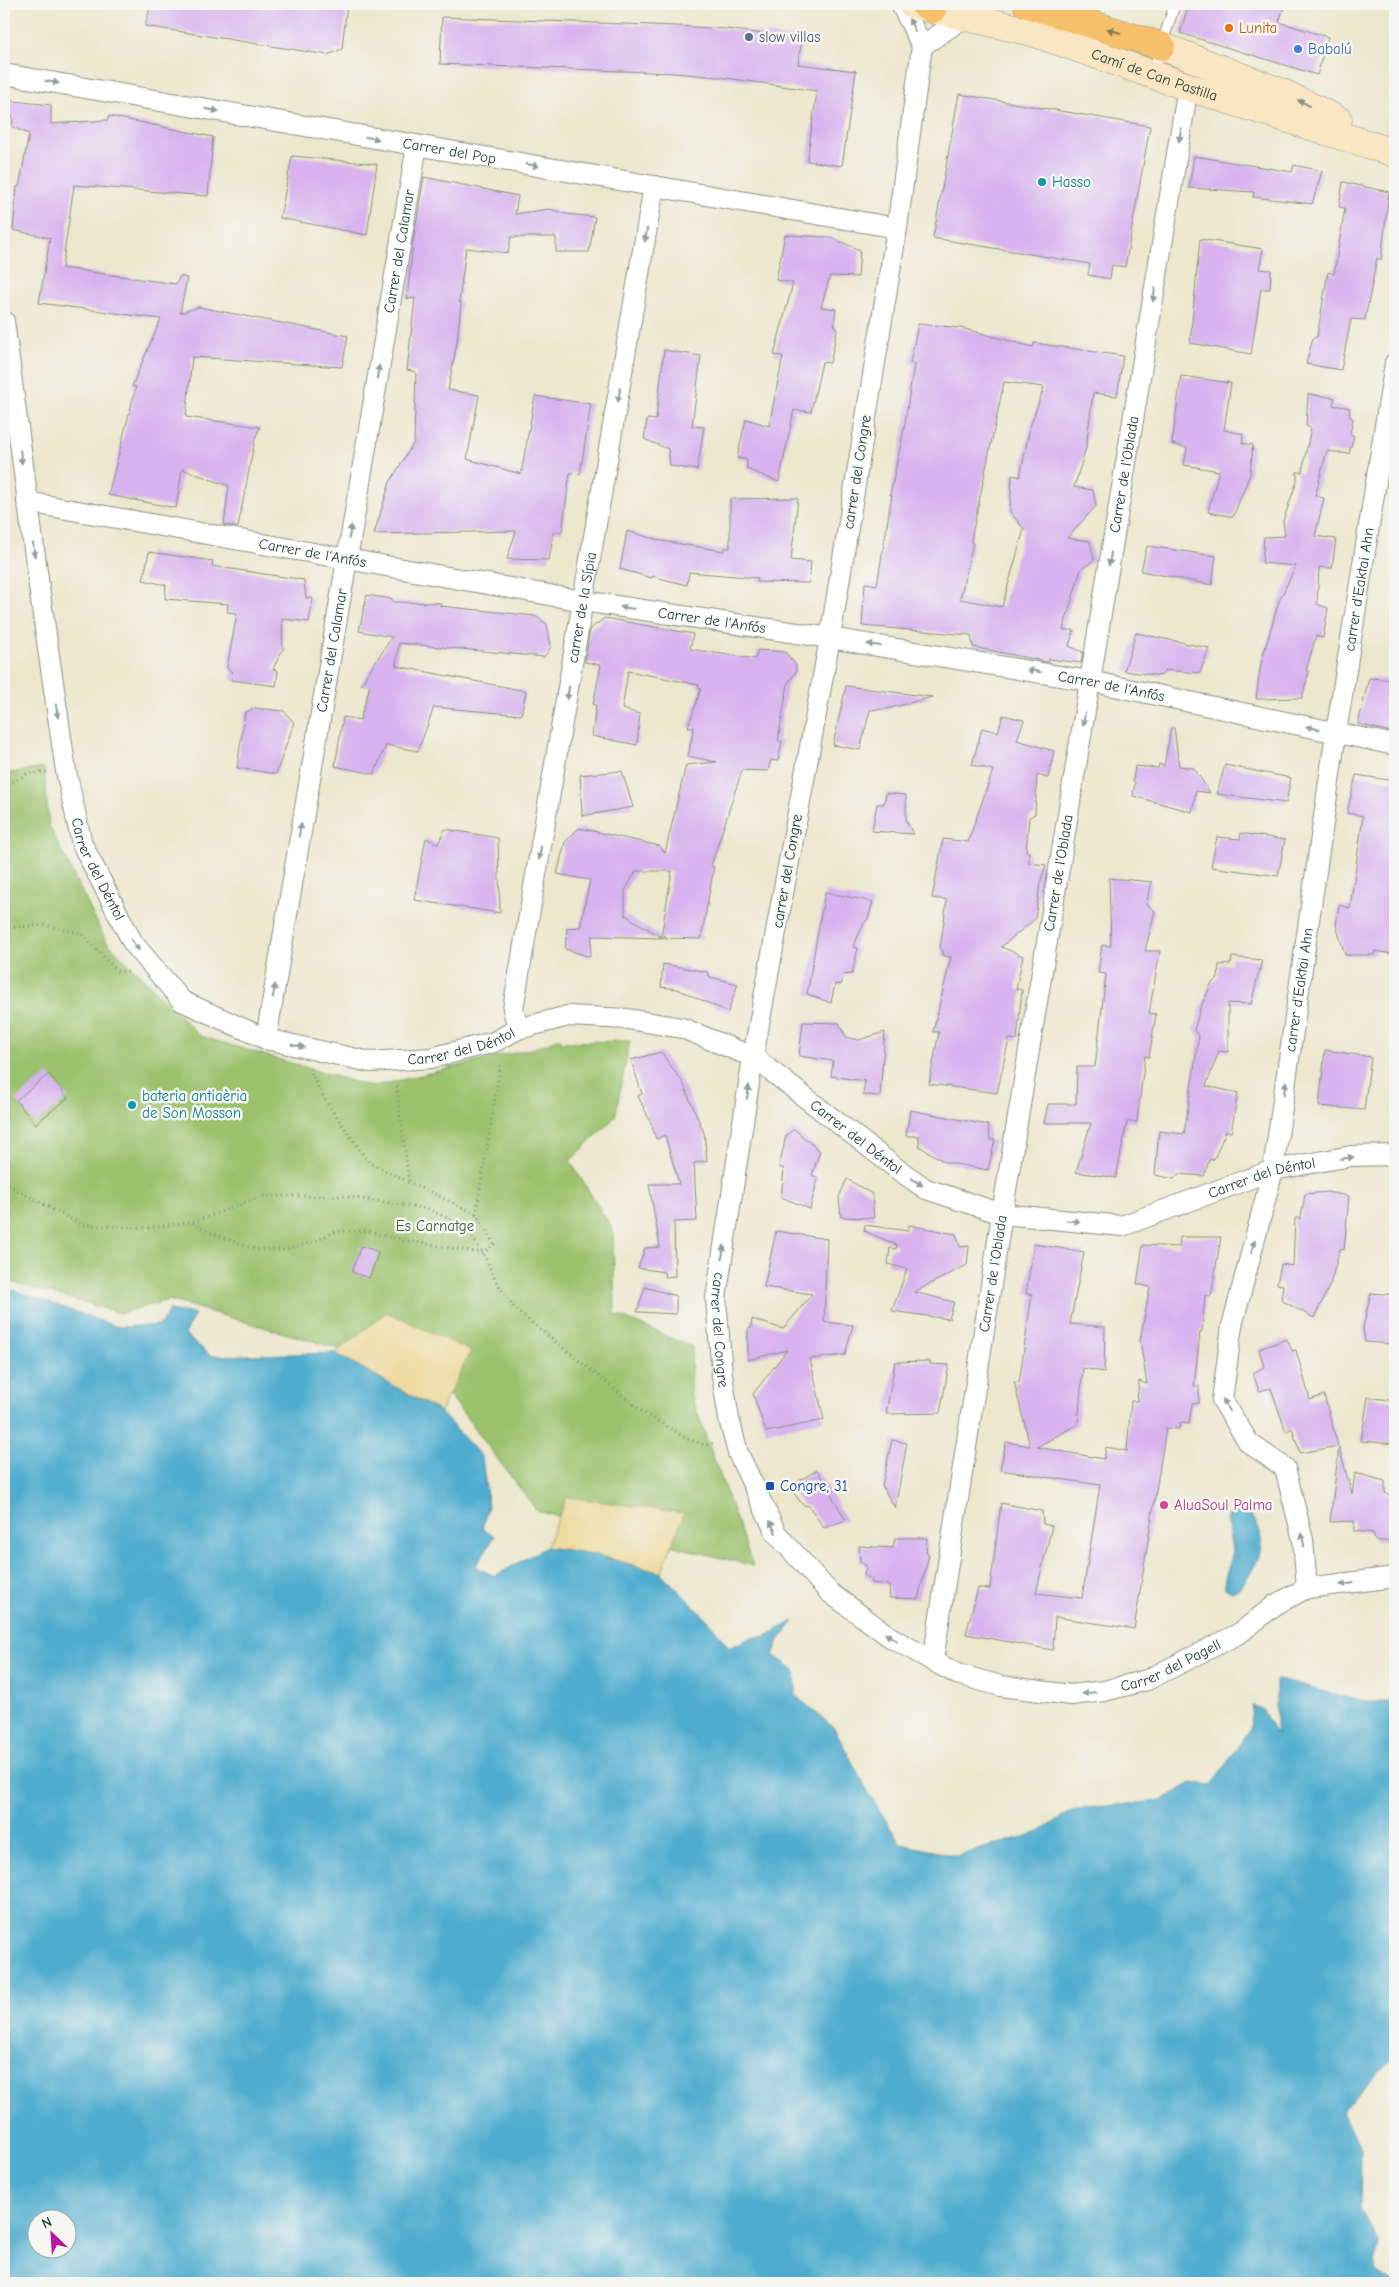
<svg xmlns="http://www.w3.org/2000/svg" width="1399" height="2287" font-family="'Comic Neue',sans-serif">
	<rect width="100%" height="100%" fill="#f6f6f2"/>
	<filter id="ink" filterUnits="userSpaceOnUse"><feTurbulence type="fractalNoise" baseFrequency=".02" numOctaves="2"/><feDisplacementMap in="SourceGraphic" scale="10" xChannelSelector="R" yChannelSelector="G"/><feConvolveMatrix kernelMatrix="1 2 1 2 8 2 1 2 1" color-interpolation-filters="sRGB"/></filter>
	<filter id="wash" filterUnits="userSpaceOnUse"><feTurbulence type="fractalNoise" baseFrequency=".0096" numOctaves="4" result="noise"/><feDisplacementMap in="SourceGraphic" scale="20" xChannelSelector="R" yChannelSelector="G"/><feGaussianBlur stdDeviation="1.12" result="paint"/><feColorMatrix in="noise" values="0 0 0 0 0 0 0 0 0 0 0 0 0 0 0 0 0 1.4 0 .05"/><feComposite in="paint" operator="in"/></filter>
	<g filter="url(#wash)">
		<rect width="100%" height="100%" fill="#ece7cd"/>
		<path fill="#9bc26d" stroke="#5d8050" d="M44,768l5,58 57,115 94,95 171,51 164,-39 25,-10 1,4 69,-1 -15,76 -45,44 43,69 2,84 77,33 -2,46 63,173 -216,-55 -89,-118 -104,-43 -175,-50 -48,13 -117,-33v-506z"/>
		<path fill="#eeda9e" stroke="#868c69" d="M387,1312l84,39 -31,61 -105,-59z
			M567,1497l117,16 -23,60 -68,-19 -47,-7z"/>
		<path fill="#51adcf" stroke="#387582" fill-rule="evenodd" d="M13,1290l105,37 42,-2 9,-15 26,4 -11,20 27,22 124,-3 105,59 42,45 6,49 -6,23 13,7 -20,31 20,9 51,-29 47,7 68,19 46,46 22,29 23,-11h12l30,-16 -15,19 -6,15 22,15 1,26 38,32 38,71 29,45 56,12 83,-24 35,-23 86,-8 30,-18 21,2 38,-56 2,-23 10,3 14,26v-56l88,23h31v353l-53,56 19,38 -1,60 19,34 -4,20 1,9 15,9 4,-2v4h-1391v-989zM38,2220h30v30h-30z
			M1240,1511l7,1c26,26 12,53 -9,77l-7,2 -6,-3c-3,-14 7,-22 7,-35 0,-13 -6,-24 -4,-36z"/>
		<g id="blocks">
			<path fill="#d8b3ef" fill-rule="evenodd" d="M151,4h196l-5,45 -14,6 -183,-29z
				M1189,4h96l-6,18 49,15 -11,38 -137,-42z
				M442,17l234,9 50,3 76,10 -4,25 58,7 -14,95 -35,-5 10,-70 -98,-14 -45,-4 -234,-9z
				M959,94l191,32 -25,141 -13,-2 -2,14 -22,-4 2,-11 -157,-26z
				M4,100l47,5v19l57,-4 1,-4 104,21 -5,59 -134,-11 -12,83 114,16 4,-8 7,2 -7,35 19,-6 149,29 -6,31 -150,-10 -6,60 74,10 -5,12 -17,88 -14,-2 5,-39 -47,-17 -6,39 -68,-13 28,-108 -4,-1 29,-67 -122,-16 11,-65 -37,-8 4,-44 2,1 10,-53 -17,-7 1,-10 -9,-3z
				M292,156l85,8 -10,71 -87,-17z
				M1194,156l98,16 2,-7 28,6 -10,33 -25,-3 -34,-4 1,-5 -65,-4z
				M424,177l94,19 -3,18 35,-5 16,5 29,3 -6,35h-33v-15h-45l-3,16 -42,-5 -7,54h2l-4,40 -9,48 31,5 -12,64 54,15 14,-78 56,8 -11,70 -10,-1 -8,59 -8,-1 -5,29 -42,-1 9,-28 -142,3 16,-52 24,-40 2,-70 -9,-2 8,-72 -8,1 6,-57z
				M1343,182l46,10 -8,68 -4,-2 -12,62 -14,-1 -10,51 -35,-6 7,-26 4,-1 11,-65 6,2 11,-66 -6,-1z
				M785,235l45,2 30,13 -2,27 -28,-1 -9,31 15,2 -2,14 3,7 -7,33 -8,-1 -11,50 -17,-2 -15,72 -32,-13v-9l-10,-2 9,-39 23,7 14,-70 -9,-1 19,-72 -17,-3z
				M1200,239l63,10 -4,20 12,1 -1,19h-9l-10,65 -61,-11z
				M918,324l43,4 72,19 1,-4 89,13 -6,40 -24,-3 -7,55 -12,39 19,3 3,16 -29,32 23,3 4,19 -13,9 -18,61h11l-5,16 14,6 -2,11 -32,-4 -1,3 -75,-15 -2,-12 -109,-9 3,-43 12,2 15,-90h-2l14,-66 10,-65 -4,-1zM1004,382l40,5 -14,40 -10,50 -8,-2 -2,37 14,17 -22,78 -42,-8 13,-56 -2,-1 1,-7z
				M664,350l37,6 -9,70 12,1 -7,43 -27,-4 -2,-17 -24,-10 3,-20 9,1z
				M1181,376l50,7 -7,47 19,4 -1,9 11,2 -3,29 -17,43 -25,-5 11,-41 -35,-6 3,-17 -15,-4z
				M1308,394l27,4 -2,7 17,3 -1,8 4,3 -3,15 4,2 -5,18 -22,-3 -12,45 9,2 -9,38 21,3 -4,29 -13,-1 -2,37 11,4 -5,30 -7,-2 -10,35h3l-7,27 -46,1 5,-36 18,-62 17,-35 -34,-3 2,-26 21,-1 -2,-15 14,-40v-9h5l9,-44 -5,-2z
				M798,498l-7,62 20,2 -2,21 -52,-1 1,-4 -69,-6 -2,13 -35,-9v2l-32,-9 7,-38 35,10 62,10v-3h6v-49z
				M1147,546l69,10 -4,29 -71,-14z
				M149,552l64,9 -1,5 92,14 2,18h7l-4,24 -27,-3 1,30 -10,20 5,2 -2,15 -45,-6 1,-8 -5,-4 10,-55 -10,-1 1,-8 -63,-5 1,-14 -23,-5z
				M367,595l25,4 1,3 48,1 -1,3 95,10 12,8 4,23 -7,10 -145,-14 -3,23 130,25 -5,24 -87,-8 -16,44 -32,-6 -12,29 -39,-8 8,-49 17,3 10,-34 -9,-2 31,-47 -33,-6z
				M605,618l88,16 -3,15 65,10 3,-9 27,2 11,13v7l-8,11 -10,58h4l-4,20 -7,-1 -3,11 -26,-1 -31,96 3,1 -13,72 -36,-1v-3l-2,3 -71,-2 -2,21 -25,-8 2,-21 13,-1 10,-47 -33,-6 8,-32 14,-14 81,18 5,7 21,-88 31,-3 -29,-6 6,-29h-6l13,-38 -3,-1 1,-3 -71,-14 -6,38 18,5 -3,31 -45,-9 4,-31h-3l8,-40 -16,-3 5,-33zM636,871h36l-11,66 -36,-22v-24z
				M1136,633l73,15 -9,25 -35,-3 -4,6 -37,-5z
				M1369,678l26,2v53l-37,-9z
				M846,686l86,11 -45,12 -17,1 -10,40 -27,-5z
				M255,708l29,3 10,12 -18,51 -39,-6 8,-56z
				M1003,715l21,5 -7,20 37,11 -6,27 -11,-3 -2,39 -6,3 -3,34 3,1v11l17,2 -6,18 -5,36 -34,28 22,9 -7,33 6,1 -5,50 -8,-1 -12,54 -68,-9 10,-52h-6l18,-75 -8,-1v-5l-3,-2 7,-49 -15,-2 11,-59 25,3 25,-72 -21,-5 10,-37 16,4z
				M1171,728h3l5,38 15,2 16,25 -14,-2 -4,21 -59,-16 2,-14 -2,-1 2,-15 23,2 1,-4 5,2z
				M1225,765l66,13 -5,25 -69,-9z
				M622,771l11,36 -51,9 -2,-41z
				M1356,775l39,6v159l-3,14 -17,-3 -1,4h-29l-9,-30 3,-20 11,3 13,-92 -16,-3z
				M886,793l20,2v26l7,13 -41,-3 5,-27h7z
				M445,829l53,9 2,75 -86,-13 12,-62 12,6z
				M1241,833l44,7 -7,36 -67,-9 6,-30 23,2z
				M1109,878l43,4 -6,22 9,7 -10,40h15l-11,62 7,1 -7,43 -4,-1 -8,66h-10l-11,56 -40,-6 15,-49h-47l4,-19h28l1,-37h18l11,-93 -8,-1 4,-28 9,1z
				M825,892l48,10 -5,17 -4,4 -11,24 5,1 -6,26 -8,1 -3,10 -6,-1 -4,19 -24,-9z
				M1232,957l30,3 -11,44 -23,-1v49l-9,-1 -13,35 32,7 -7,39 -5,-1 -12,28 -5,1 -5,16 -26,-2 -4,5 -19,-4 4,-44 25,3 15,-98 -5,-6 6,-21 11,-25 7,-6 1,-13 12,-1z
				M663,964l44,8 3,5 28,7 -10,28 -51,-23 -16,-2z
				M803,1022l36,1 7,14 13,3 26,-8 -5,64 -17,-1 2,-14 -34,-5 2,-15 -34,-5z
				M1325,1050l46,7 -7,53 -45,-4z
				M661,1052l22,31 21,50 3,28 -13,2 3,58 -23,1 1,54 -10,1 -1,-5 -26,-4 7,-20 15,-1 -11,-63h30l-14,-49 -9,4 -5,-16 -13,-27 4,-2 -11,-34z
				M49,1074l19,24 -33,26 -19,-24z
				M910,1110l78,15 2,15h5l-7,30 -43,-8 -26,-16v-10h-13z
				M794,1129l26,22 -8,24 6,3 -8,31 -29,-12 3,-28 -5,-2 7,-31z
				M847,1179l25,15 2,24 -33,-1 -2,-20z
				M1327,1192l22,4 -5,54 -4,-1 -10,36 -16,33 -33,-18 2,-15 -6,-1 4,-20 12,2 2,-48h6l4,-24z
				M865,1225l43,6 1,-6 47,9 4,13 9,-1 -2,19 -53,27 40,10 -5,17 -57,-8 15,-42 -19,-5 2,-16 6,1 1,-4 -33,-14z
				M776,1231l51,8 -3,83 29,3 -8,30 -35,4 14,61 -58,12 -13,-38 34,-44 -39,10v-31l3,-1 1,-9 31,10 29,-35 -48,-7z
				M1180,1237h41l-10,59 -6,-1 -3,36 -2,1 -6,54 5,1v16l-7,1 -3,20 -9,-1 -1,6 -13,-1 -32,201 -79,-12 -2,33 -87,-16 12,-46 12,1 11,-86 41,8 1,13 9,2 -16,67 46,5 18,-113 -100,-15 6,-28 24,4 -16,-64 5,1 13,-89h-6l8,-50 50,8 -14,72 35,3 -1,45 -21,-4 -5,56 -41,23 67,12 2,-12 21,4 4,-50h6l2,-20 8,3 -7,-43 10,-54 -13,-3 6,-39 36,2z
				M361,1246l18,6 -10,26 -17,-6z
				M645,1287l31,9v18l-39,-2z
				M1371,1293l24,2v49l-30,-2 -2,-14z
				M1287,1339l5,12 4,-1 14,50 14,-5 14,51 -38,7 -8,-25 -6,4 -15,-44 -12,3 -6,-18 11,-6 -5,-18z
				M930,1361v3l19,1 -9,48 -54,1 9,-52z
				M1368,1397l27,4v43l-34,-3z
				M892,1440l15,3 -12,65 -13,-22z
				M1339,1447l13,47 3,-21 30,8v12l10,3v45h-20l-2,-8 -19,-2v-10l-24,1z
				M817,1470l29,50 -22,8 -15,-22 -6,-1 -14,-18z
				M895,1538h32l-1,13 3,4 -11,44 -28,-1 -1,-13 -18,-2 1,-4 -8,-3 2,-11 -6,-3 -1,-16 34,2z"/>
		</g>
	</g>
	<g filter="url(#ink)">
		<use href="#blocks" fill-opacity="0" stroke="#869280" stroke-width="1"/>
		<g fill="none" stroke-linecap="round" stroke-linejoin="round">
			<g stroke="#869280" stroke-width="12">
				<path id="lane" d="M1152,74l23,-70"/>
			</g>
			<g stroke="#869280" stroke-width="22">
				<g id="street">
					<path id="s1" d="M901,4l21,42 -25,182 -67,410 -77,419 -37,241 6,77 7,44 9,34 38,80 53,59 61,45 43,24 24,13 44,12 70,9 33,-4 43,-11 93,-47 35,-28 32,-17 88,-11"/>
					<path d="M922,46l43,-29"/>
					<path id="s2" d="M4,74l893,154"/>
					<path id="s3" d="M4,321l36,273 26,177 16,73 51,99 49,58 84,38 104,23 61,-4 63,-16 24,-13 50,-13 60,3 54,9 71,29 143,111 30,21 76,25 120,12 151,-56 78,-14 44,-1"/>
					<path id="s4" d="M27,502l556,99 247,37 260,43 305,64"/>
					<path id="s5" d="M518,1029l-5,-20 141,-823"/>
					<path id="s6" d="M266,1039l151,-894"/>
					<path id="s7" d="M1307,1588l-4,-48 -18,-72 -36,-25 -27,-43 10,-74 41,-156 63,-437 59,-370"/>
					<path id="s8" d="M933,1661l69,-447 186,-1127"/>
				</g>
			</g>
			<g stroke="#869280" stroke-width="29">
				<g id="secondary">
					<path id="s9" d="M911,4l121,28 156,55 207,66"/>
					<path d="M1161,46l122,47 55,27"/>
				</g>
			</g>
			<g stroke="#869280" stroke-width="29">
				<path id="highway" d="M924,4l8,5
					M1027,4l134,42"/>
			</g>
			<path stroke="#869280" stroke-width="3" stroke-dasharray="1 4" stroke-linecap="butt" d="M4,787l23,-13 20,-2
				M4,928l40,-3 37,8 36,38 13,1
				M396,1081l13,100
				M4,1183l78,42 66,3 45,-6 70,-26h79l86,13 35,16 20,28 14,30 18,26 129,104 44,26 16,6 10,-2
				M476,1214l25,-152
				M193,1223l14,8 47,18 28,1 31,-8 24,-11h29l37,9 80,13 11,-9 -18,-30 -107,-51 -44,-63 -16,-31"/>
			<use href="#lane" stroke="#fff" stroke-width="10"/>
			<use href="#street" stroke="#fff" stroke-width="20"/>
			<use href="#secondary" stroke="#fbe6c4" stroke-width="28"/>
			<use href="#highway" stroke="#f6c06b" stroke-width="28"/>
		</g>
		<defs><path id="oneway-solid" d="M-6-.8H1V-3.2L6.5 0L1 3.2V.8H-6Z" transform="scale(1.25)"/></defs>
		<g fill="#8f9e9a">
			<use href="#oneway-solid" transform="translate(912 25) rotate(-117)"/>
			<use href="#oneway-solid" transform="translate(52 82) rotate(10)"/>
			<use href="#oneway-solid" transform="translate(212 110) rotate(10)"/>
			<use href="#oneway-solid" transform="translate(1180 135) rotate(99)"/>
			<use href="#oneway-solid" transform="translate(372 138) rotate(10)"/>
			<use href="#oneway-solid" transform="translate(532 165) rotate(10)"/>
			<use href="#oneway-solid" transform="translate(646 235) rotate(100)"/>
			<use href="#oneway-solid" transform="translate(1154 295) rotate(99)"/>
			<use href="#oneway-solid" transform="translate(378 372) rotate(-80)"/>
			<use href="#oneway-solid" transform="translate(619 395) rotate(100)"/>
			<use href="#oneway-solid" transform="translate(21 457) rotate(83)"/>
			<use href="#oneway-solid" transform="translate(350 532) rotate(-80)"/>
			<use href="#oneway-solid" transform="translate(34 550) rotate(82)"/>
			<use href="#oneway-solid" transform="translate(1110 559) rotate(99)"/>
			<use href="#oneway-solid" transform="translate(627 608) rotate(-172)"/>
			<use href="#oneway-solid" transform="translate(874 645) rotate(-171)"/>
			<use href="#oneway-solid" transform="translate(1034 671) rotate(-171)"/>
			<use href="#oneway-solid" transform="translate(568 693) rotate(100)"/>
			<use href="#oneway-solid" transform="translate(57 711) rotate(81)"/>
			<use href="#oneway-solid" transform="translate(1084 719) rotate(99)"/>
			<use href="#oneway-solid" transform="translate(1313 728) rotate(-168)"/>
			<use href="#oneway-solid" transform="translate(300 830) rotate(-80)"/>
			<use href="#oneway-solid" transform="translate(540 853) rotate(100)"/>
			<use href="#oneway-solid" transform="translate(135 945) rotate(54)"/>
			<use href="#oneway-solid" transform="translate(274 991) rotate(-80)"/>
			<use href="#oneway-solid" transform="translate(298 1046) rotate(12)"/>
			<use href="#oneway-solid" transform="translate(1285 1088) rotate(-82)"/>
			<use href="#oneway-solid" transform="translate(748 1092) rotate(-81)"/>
			<use href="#oneway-solid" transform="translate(1347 1158) rotate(-8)"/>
			<use href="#oneway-solid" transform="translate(917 1182) rotate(34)"/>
			<use href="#oneway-solid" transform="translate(1073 1221) rotate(6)"/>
			<use href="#oneway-solid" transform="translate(1253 1247) rotate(-75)"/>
			<use href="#oneway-solid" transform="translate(723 1252) rotate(-81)"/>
			<use href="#oneway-solid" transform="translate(1226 1405) rotate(-117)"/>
			<use href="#oneway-solid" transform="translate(773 1527) rotate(-117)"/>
			<use href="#oneway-solid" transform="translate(1303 1540) rotate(-99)"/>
			<use href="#oneway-solid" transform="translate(1347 1584) rotate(173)"/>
			<use href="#oneway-solid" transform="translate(891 1637) rotate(-148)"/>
			<use href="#oneway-solid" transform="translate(1089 1693) rotate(173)"/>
		</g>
		<use fill="#80784d" href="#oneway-solid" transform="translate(1114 31) rotate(-162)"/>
		<use fill="#8d927c" href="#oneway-solid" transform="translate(1304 103) rotate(-154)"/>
	</g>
	<circle fill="#e8710a" stroke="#f6f6f2" stroke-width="2" cx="1229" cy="28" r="5"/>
	<circle fill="#5c6f8a" stroke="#f6f6f2" stroke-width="2" cx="749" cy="37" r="5"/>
	<circle fill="#3f7fe0" stroke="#f6f6f2" stroke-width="2" cx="1298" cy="49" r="5"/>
	<g fill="#0f9aa8" stroke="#f6f6f2" stroke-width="2">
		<circle cx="1042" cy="182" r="5"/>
		<circle cx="132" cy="1105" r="5"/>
	</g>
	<rect fill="#1a4fb4" stroke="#f6f6f2" stroke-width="2" x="765" y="1481" width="10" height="10" rx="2.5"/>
	<circle fill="#d1479c" stroke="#f6f6f2" stroke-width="2" cx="1164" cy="1505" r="5"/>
	<g text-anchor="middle" stroke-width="5" stroke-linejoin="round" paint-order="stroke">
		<g font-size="15" fill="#c56008" stroke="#f6f6f2" text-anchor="start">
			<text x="1239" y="33">Lunita</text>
		</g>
		<g font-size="15" fill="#4e5e75" stroke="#f6f6f2" text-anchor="start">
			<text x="759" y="42">slow villas</text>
		</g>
		<g font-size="15" fill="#366cbe" stroke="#f6f6f2" text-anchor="start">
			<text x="1308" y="54">Babalú</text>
		</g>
		<g font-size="15" fill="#1f3d34" stroke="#f6f6f2">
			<text dy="5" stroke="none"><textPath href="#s9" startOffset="254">Camí de Can Pastilla</textPath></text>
			<text dy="5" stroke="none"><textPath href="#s2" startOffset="452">Carrer del Pop</textPath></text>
			<text dy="5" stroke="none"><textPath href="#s6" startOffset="799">Carrer del Calamar</textPath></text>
			<text transform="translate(857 472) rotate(-81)" y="5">carrer del Congre</text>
			<text dy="5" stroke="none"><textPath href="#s8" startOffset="1202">Carrer de l'Oblada</textPath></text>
			<text dy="5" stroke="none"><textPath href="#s4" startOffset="290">Carrer de l'Anfós</textPath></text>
			<text dy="5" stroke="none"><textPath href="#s7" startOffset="1040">carrer d'Eaktai Ahn</textPath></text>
			<text dy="5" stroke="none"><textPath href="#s5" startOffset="428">carrer de la Sípia</textPath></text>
			<text dy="5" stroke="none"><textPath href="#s4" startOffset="695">Carrer de l'Anfós</textPath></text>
			<text dy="5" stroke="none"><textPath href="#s6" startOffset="394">Carrer del Calamar</textPath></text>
			<text dy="5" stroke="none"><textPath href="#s4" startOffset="1100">Carrer de l'Anfós</textPath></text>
			<text dy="5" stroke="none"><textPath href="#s3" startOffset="558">Carrer del Déntol</textPath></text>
			<text transform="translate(787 871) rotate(-80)" y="5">carrer del Congre</text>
			<text dy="5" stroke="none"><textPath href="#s8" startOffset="798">Carrer de l'Oblada</textPath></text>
			<text dy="5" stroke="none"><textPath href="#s7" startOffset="635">carrer d'Eaktai Ahn</textPath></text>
			<text dy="5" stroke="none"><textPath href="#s3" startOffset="1008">Carrer del Déntol</textPath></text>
			<text dy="5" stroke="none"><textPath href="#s3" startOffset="1442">Carrer del Déntol</textPath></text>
			<text dy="5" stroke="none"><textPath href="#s3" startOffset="1878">Carrer del Déntol</textPath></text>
			<text dy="5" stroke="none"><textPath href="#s8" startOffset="392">Carrer de l'Oblada</textPath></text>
			<text dy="5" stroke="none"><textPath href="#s1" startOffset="1348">carrer del Congre</textPath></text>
			<text dy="5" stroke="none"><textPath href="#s1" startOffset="2014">Carrer del Pagell</textPath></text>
		</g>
		<g font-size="15" fill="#0d838f" stroke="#f6f6f2" text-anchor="start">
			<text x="1052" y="187">Hasso</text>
			<text x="142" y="1101">bateria antiaèria<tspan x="142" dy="17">de Son Mosson</tspan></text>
		</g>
		<g font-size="15" fill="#3e5e42" stroke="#f6f6f2">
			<text x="435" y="1231">Es Carnatge</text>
		</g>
		<g font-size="15" fill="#164399" stroke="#f6f6f2" text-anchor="start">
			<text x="780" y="1491">Congre, 31</text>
		</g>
		<g font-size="15" fill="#b23c85" stroke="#f6f6f2" text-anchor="start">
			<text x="1174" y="1510">AluaSoul Palma</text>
		</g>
	</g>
	<rect width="1399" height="2287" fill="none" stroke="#f6f6f2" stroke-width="20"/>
	<g transform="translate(52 2234) rotate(335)"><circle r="24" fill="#f6f6f2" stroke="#a0aca6"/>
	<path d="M0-4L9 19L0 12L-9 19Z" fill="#b5179e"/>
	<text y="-8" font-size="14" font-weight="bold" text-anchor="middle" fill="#1f3d34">N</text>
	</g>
</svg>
